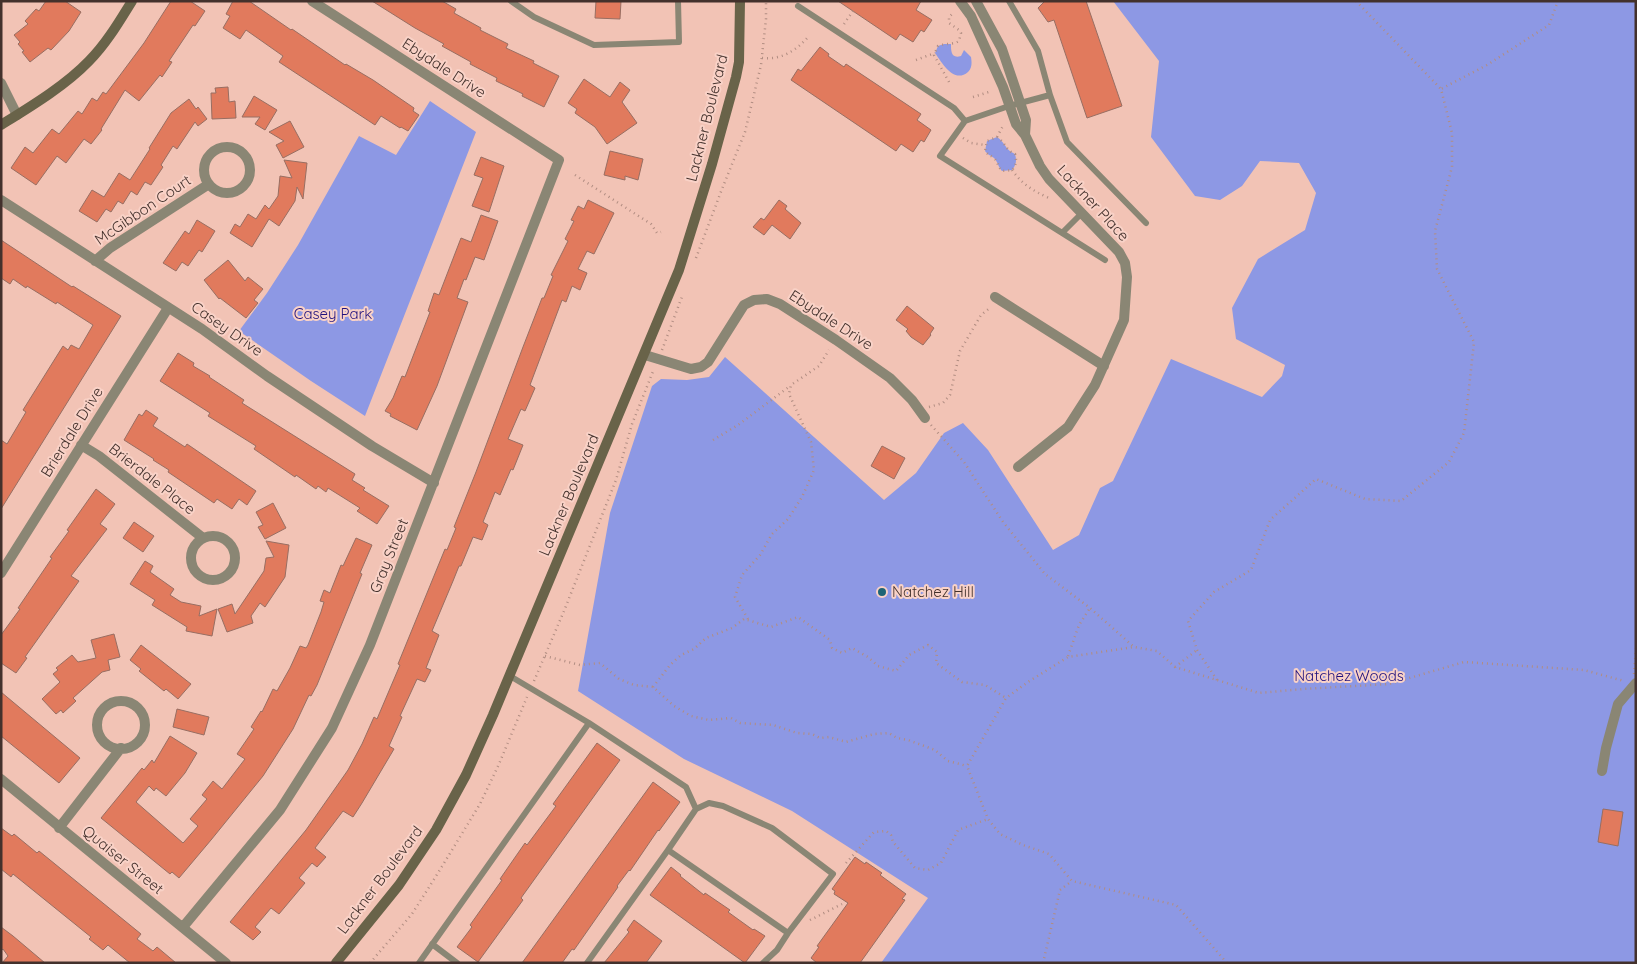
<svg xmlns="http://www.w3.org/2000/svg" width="1637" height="964" font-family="Quicksand,sans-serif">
	<rect width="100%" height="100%" fill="#f2c3b5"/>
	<path fill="#8d98e4" d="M1113,1h523v962h-755l47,-65 -136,-87 -108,-52 -106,-68 32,-178 42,-127 9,-7 26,1 22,-3 16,-20 159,143 32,-27 28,-40 19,-10 25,27 65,100 26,-15 21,-47 13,-7 58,-122 91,38 20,-21 3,-11 -49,-26 -4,-31 26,-49 47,-29 11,-37 -17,-30 -39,-2 -18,25 -22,14 -25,-4 -44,-59 8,-76z
		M944,44h7c0,7 0,15 10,12l3,-6 7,7c1,6 1,11 -3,15 -14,12 -26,-9 -33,-19l3,-7z
		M430,101l46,31 -111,284 -54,-35 -72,-50 28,-38 31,-48 61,-109 37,19z
		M997,137c9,6 8,13 18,17 2,7 1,11 -3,16l-10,1c-4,-4 -4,-9 -8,-13 -4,-3 -6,-3 -9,-7l2,-10z"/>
	<path fill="#e17a5d" stroke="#986e62" d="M46,1h19l16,11 -12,19 -18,19 -3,-2 -18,14 -8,-10 2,-1 -6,-7 2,-2 -6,-7 14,-11 -3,-3 11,-12 3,2z
		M171,1h19l15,10 -10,15 -2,-1 -24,36 3,1 -10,15 -2,-2 -21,26 -14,-11 -24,39 1,1 -11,14 -7,-5 -18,24 -9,-7 -21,29 -25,-17 14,-21 8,6 19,-24 7,5 19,-23 4,3 10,-16 5,3 6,-9 3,2 38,-51z
		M233,1h16l42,29 1,-1 53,36 1,-1 27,16 41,28 -1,3 6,4 -11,16 -7,-4 -1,1 -19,-12 -6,9 -96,-63 4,-6 -37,-26 -6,9 -17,-11 7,-12 -4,-2z
		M372,1h70l14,8 -2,4 27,15 -1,2 28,14 -2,4 28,13 -1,2 26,13 -15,31 -22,-11 1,-2 -27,-13 1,-3 -27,-14 1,-2 -29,-16 2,-2 -29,-16z
		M596,1h25l-1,18 -25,-1z
		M838,1h83l-5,9 16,10 -8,12 -3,-2 -8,12 -13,-8 -4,6z
		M1045,1h41l36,105 -35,12 -33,-98 -6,2 -10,-14z
		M820,47l9,7 -1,2 16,11 2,-3 75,50 -4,6 14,10 -7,12 -3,-2 -8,12 -12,-8 -5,7 -105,-71 7,-11 3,2z
		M584,79l26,18 10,-15 10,8 -8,12 15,21 -30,21 -12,-17 -20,-14 2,-4 -9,-6z
		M228,87l1,15 6,-1 1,17 -24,1 -1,-26h5l-1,-5z
		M254,96l23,14 -12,20 -10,-6 5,-7h-18z
		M189,99l7,10 2,-2 9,12 -9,7 -3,-4 -18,27 -4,-3 -12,19 2,2 -12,18 -6,-3 -8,13 -6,-4 -8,13 -5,-3 -7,11 -5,-3 -9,13 -18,-11 13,-21 12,7 15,-24 11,7 20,-31 -1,-1 22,-35z
		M290,121l14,26 -21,11 -7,-13 8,-4 -15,-9z
		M610,151l33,8 -5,21 -13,-4v4l-21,-5z
		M481,157l23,9 -15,46 -17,-6 11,-28 -9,-3z
		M284,160l23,3 -4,36 -6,-12 -2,14 -16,25 -10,-7 -17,28 -22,-14 5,-9 5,3 8,-13 8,5 9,-14 4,4 9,-13 2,-20 12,2z
		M588,200l26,13 -20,41 -7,-3 -9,18 9,4 -7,17 -8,-4 -6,16 -4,-2 -32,85 5,3 -10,23 -4,-2 -13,30 15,6 -10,25 -2,-1 -11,26 -5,-3 -12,30 5,3 -6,15 -9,-3 -12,29h-2l-6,15 -21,50 7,4 -13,33 5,2 -6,12 -8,-3 -17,37 2,1 -13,29 5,3 -32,54 -9,14 -10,-6 -28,37 11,9 -9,10 -5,-4 -13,15 6,5 -26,31 -8,-6 -16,19 6,5 -8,8 -23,-18 76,-92 42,-60 14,-26 12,-27 3,2 23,-54 -2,-1 47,-115 2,1 9,-22 -2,-1 22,-55 47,-125 19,-49h2l9,-22 -2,-1 17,-34 -3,-2 9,-18 -3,-1 7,-14 6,3z
		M779,200l8,6 -2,3 16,14 -11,16 -18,-14 -8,10 -11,-8 8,-9 3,2z
		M481,215l17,6 -14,39 -9,-3 -9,23 -2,-1 -7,19 11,4 -31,84 -20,44 -27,-14 1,-2 -6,-3 8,-13 9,-22 3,1 25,-65 -2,-1 6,-18 5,2 22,-57 10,4z
		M197,220l18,11 -13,21 -3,-2 -11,16 -6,-4 -6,9 -13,-8 22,-32 4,3z
		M1,240l71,47 1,-1 48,30 -120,193v-69l6,4 19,-32 -3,-2 40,-64 5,4 3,-5 8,4 14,-24 -36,-23 -1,2 -29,-18 -1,2 -13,-9 -3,5 -9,-6z
		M228,260l17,21 3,-4 15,12 -9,11 4,3 -12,15 -26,-20 -1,1 -15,-19z
		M907,306l27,22 -4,6 1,1 -8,10 -12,-8 -5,-6 2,-2 -12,-9z
		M178,353l16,10 -1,3 17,10 -1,1 35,23 -2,3 113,71 -3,6 13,8 -2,2 26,16 -12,18 -20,-13 3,-3 -32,-20 -2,4 -8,-6 -2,3 -20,-14 -1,2 -41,-28 2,-3 -48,-30 2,-3 -50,-32z
		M146,410l12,8 -5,8 32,21 2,-3 69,47 -9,14 -8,-6 -7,10 -15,-10 -3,4 -46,-31 1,-2 -16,-10 1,-1 -30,-19 15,-26 3,2z
		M882,446l23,12 -11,21 -23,-13z
		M96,489l19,15 -15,20 7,5 -36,47 8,5 -54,76 2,1 -11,15 -15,-10v-28l19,-26 -2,-1 34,-50 -2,-1 19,-26 -2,-1z
		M273,503l13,25 -21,11 -7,-12 5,-2 -7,-13z
		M134,522l20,14 -11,16 -20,-14z
		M356,538l16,7 -12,28 2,1 -45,111 -6,11 -2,-1 -16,34 -30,47 -52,64 -32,38 -7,-6 -2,2 -69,-56 41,-50 2,2 8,-10 2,3 16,-27 27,17 -12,20 -19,23 -10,-8 -2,3 -5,-5 -13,16 24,21 23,20 1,-1 14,-16 -8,-7 17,-20 -5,-4 11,-14 9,8 23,-30 -8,-5 17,-25 -3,-2 10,-16 1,1 11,-23 4,2 13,-23 10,-22 6,2 2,-3 13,-33 3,-10 -4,-1 4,-11 6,3 11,-28 2,1z
		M266,541l23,4 -4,32 -20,30 -5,-4 -9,13 2,7 -26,9 -9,-23 14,-5 3,10 29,-43 2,-13 8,-1z
		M145,561l8,5 -3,6 24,17 -4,6 11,7 20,4 -2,10 18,-7 -5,27 -26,-5 1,-4 -35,-22 3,-5 -25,-16z
		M114,634l6,23 -12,3 2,10 -8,2 -29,26 3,3 -13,12 -2,-3 -5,4 -14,-15 18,-17 -7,-8 5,-4 -2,-2 16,-13 6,7 18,-4 -5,-18z
		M141,645l50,39 -13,15 -12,-10 -2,2 -25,-20 2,-2 -11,-9z
		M1,692l79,66 -21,25 -58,-47z
		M177,709l32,8 -5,18 -31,-8z
		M597,743l23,17 -99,138 2,2 -45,62 -21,-15 15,-20 -2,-2 32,-45 -2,-1 25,-36 2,2 29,-39 -3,-2z
		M653,782l27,20 -21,29 -1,-1 -28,41 -1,-1 -12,16 1,1 -44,63 -2,-1 -10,14h-40z
		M1603,809l20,3 -5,34 -20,-4z
		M1,828l11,8 2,-2 23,19 2,-2 102,83 -4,5 16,12 4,-4 19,16h-46l-22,-18 -5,5 -14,-11 2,-2 -78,-63 -2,3 -10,-8z
		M855,857l10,7 1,-2 16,11 -2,2 26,19 -4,5 3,1 -45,63h-43l-6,-5 8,-11 -2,-1 31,-43 -14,-9 1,-3 -3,-2z
		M671,867l10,8 -1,1 24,19 1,-2 25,17 -2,2 25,18 1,-1 11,7 -20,27 -95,-68z
		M634,920l28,21 -16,22h-42l25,-31 -2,-2z
		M1,927l12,9 32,27h-43l6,-7 -5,-7 -2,2z"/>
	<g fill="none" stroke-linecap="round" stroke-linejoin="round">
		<path stroke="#b18d82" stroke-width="2.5" stroke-dasharray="1 4" stroke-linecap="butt" d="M1356,1l85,88
			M844,24l9,-13
			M762,58c19,2 34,-7 46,-21
			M916,60l19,-7
			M949,82l-15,-27 4,-9c8,-3 15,-1 21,-5l2,-8 -2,-3 -10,-7v-6l5,-5
			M973,97l19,-6
			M997,137c9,6 8,13 18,17 2,7 1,11 -3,16l-10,1c-4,-4 -4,-9 -8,-13 -4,-3 -6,-3 -9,-7l2,-10z
			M997,137l7,-13
			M963,138l8,5 14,2
			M1012,170c10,14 21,21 37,28
			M575,175l76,49 6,9 4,-1
			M696,258l26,-69 23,-57 16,-67 5,-46v-18
			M662,350l21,-56
			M929,407l14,-4 7,-8 10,-44 21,-36 10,-8
			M931,425l33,37 39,60 42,52 45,34 44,39
			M713,440l25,-15 52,-39
			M748,619l-13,-22 7,-22 18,-20 12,-21 16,-15 14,-22 12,-27 -3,-28 -22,-48 2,-9 28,-19 10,-16
			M545,656l35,9 20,-2 19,16 15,6 19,2 21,19 17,10 18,4 22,-2 9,5 33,2 24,8 15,1 8,4 9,-1 17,5 28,-8 15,-1 8,5 11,2 27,10 13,11 19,5
			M1068,656l11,-31 11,-17
			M1175,667l22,-17
			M1634,674l2,-26
			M1217,680l-20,-30 -9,-29 26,-29 37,-22 19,-50 46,-41 49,20 36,2 48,-39 15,-29 10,-91 -37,-73 -2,-38 17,-64v-34l-11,-44 46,-24 62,-40 9,-24
			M534,681l30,-70 52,-131 16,-56 22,-55
			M653,687l17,-22 11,-10 13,-6 12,-11 26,-10 12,-9 27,8 27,-10 32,23 2,8 10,5 10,-5 16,9 10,9 18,5 13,-16 19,-10 9,7 -1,11 26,19 23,3 21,13
			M846,863l28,-31 12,-1 5,4 2,7 22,26 13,2 13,-7 17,-33 30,-11
			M810,920l32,-16
			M370,963l42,-49 26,-41 42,-69 19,-40 28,-67
			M1043,963l17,-73 12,-9
			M1227,963l-51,-58 -104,-24 -23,-27 -26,-9 -23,-11 -12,-15 -21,-53 39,-68 22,-16 40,-25 66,-10 23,4 18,16 84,26 44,-4 86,-5 75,-22 120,8 40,11"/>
		<path stroke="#8a8674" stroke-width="6" d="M511,1l23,16 60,28 85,-3 -1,-41
			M1009,1l29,50 12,44 -41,11 -44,15 -25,35 165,104
			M798,6l156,102 11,13
			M1050,95l17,47 79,81
			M1062,233l20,-20
			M510,676l79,47 97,64 10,22
			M668,850l28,-41 13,-6 14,3 49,22 61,46 -45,59 -11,17 -14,13
			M432,944l25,19
			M419,963l170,-240
			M587,963l81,-113 120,83"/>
		<path stroke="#8a8674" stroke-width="10" d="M960,1l11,15 32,71 13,37 9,11 15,31 9,13 70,73 6,11 2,14 -3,43 -29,65 -27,42 -50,40
			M976,1l26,48 24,71 -1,15
			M1,83l16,32
			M204 170a23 23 0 1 1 46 0a23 23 0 1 1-46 0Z
			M1,200l201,129 65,47 105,70 62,37
			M95,261l15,-13 99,-64
			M995,297l109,69
			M645,355l46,14 10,-2 7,-5 36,-57 10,-5 13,-1 13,5 56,36 54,38 22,22 13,18
			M81,445l18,11 104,82
			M191 558a22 22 0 1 1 44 0a22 22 0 1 1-44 0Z
			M1,573l167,-265
			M97 725a24 24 0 1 1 48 0a24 24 0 1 1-48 0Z
			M1602,771l4,-23 12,-44 18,-21
			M1,779l225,184
			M59,828l62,-80
			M183,927l97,-117 52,-82 38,-83 189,-485 -247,-159"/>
		<path stroke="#696349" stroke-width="10" d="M1,125c29,-18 64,-39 88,-64 17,-17 30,-39 43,-60
			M336,963l63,-78 37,-55 30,-55 27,-60 186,-445 33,-106 24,-87 3,-15 1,-61"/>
	</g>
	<circle fill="#1e6475" stroke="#f9d2c7" stroke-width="2" cx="882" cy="592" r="5"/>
	<g text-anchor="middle" stroke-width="4" stroke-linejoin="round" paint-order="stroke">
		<g font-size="15" fill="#43312c" stroke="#f9d2c7">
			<text transform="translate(444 68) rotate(33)" y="5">Ebydale Drive</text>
			<text transform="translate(707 118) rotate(-76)" y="5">Lackner Boulevard</text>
			<text transform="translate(1093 203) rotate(47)" y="5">Lackner Place</text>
			<text transform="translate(143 210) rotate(-34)" y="5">McGibbon Court</text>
			<text transform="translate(831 320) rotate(33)" y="5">Ebydale Drive</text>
			<text transform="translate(227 329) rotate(35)" y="5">Casey Drive</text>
			<text transform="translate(72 432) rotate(-58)" y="5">Brierdale Drive</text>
			<text transform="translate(152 479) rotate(38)" y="5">Brierdale Place</text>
			<text transform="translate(569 495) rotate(-67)" y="5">Lackner Boulevard</text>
			<text transform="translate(389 556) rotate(-68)" y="5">Gray Street</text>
			<text transform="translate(123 860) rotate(39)" y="5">Quaiser Street</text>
			<text transform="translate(380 880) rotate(-53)" y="5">Lackner Boulevard</text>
		</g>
		<g font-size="15" fill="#21117d" stroke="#f9d2c7">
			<text x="333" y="319">Casey Park</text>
			<text x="1349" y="681">Natchez Woods</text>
		</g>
		<g font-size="15" fill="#43312c" stroke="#f9d2c7" text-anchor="start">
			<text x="892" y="597">Natchez Hill</text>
		</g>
	</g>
	<rect width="1637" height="964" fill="none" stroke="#43312c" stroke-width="5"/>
</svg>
